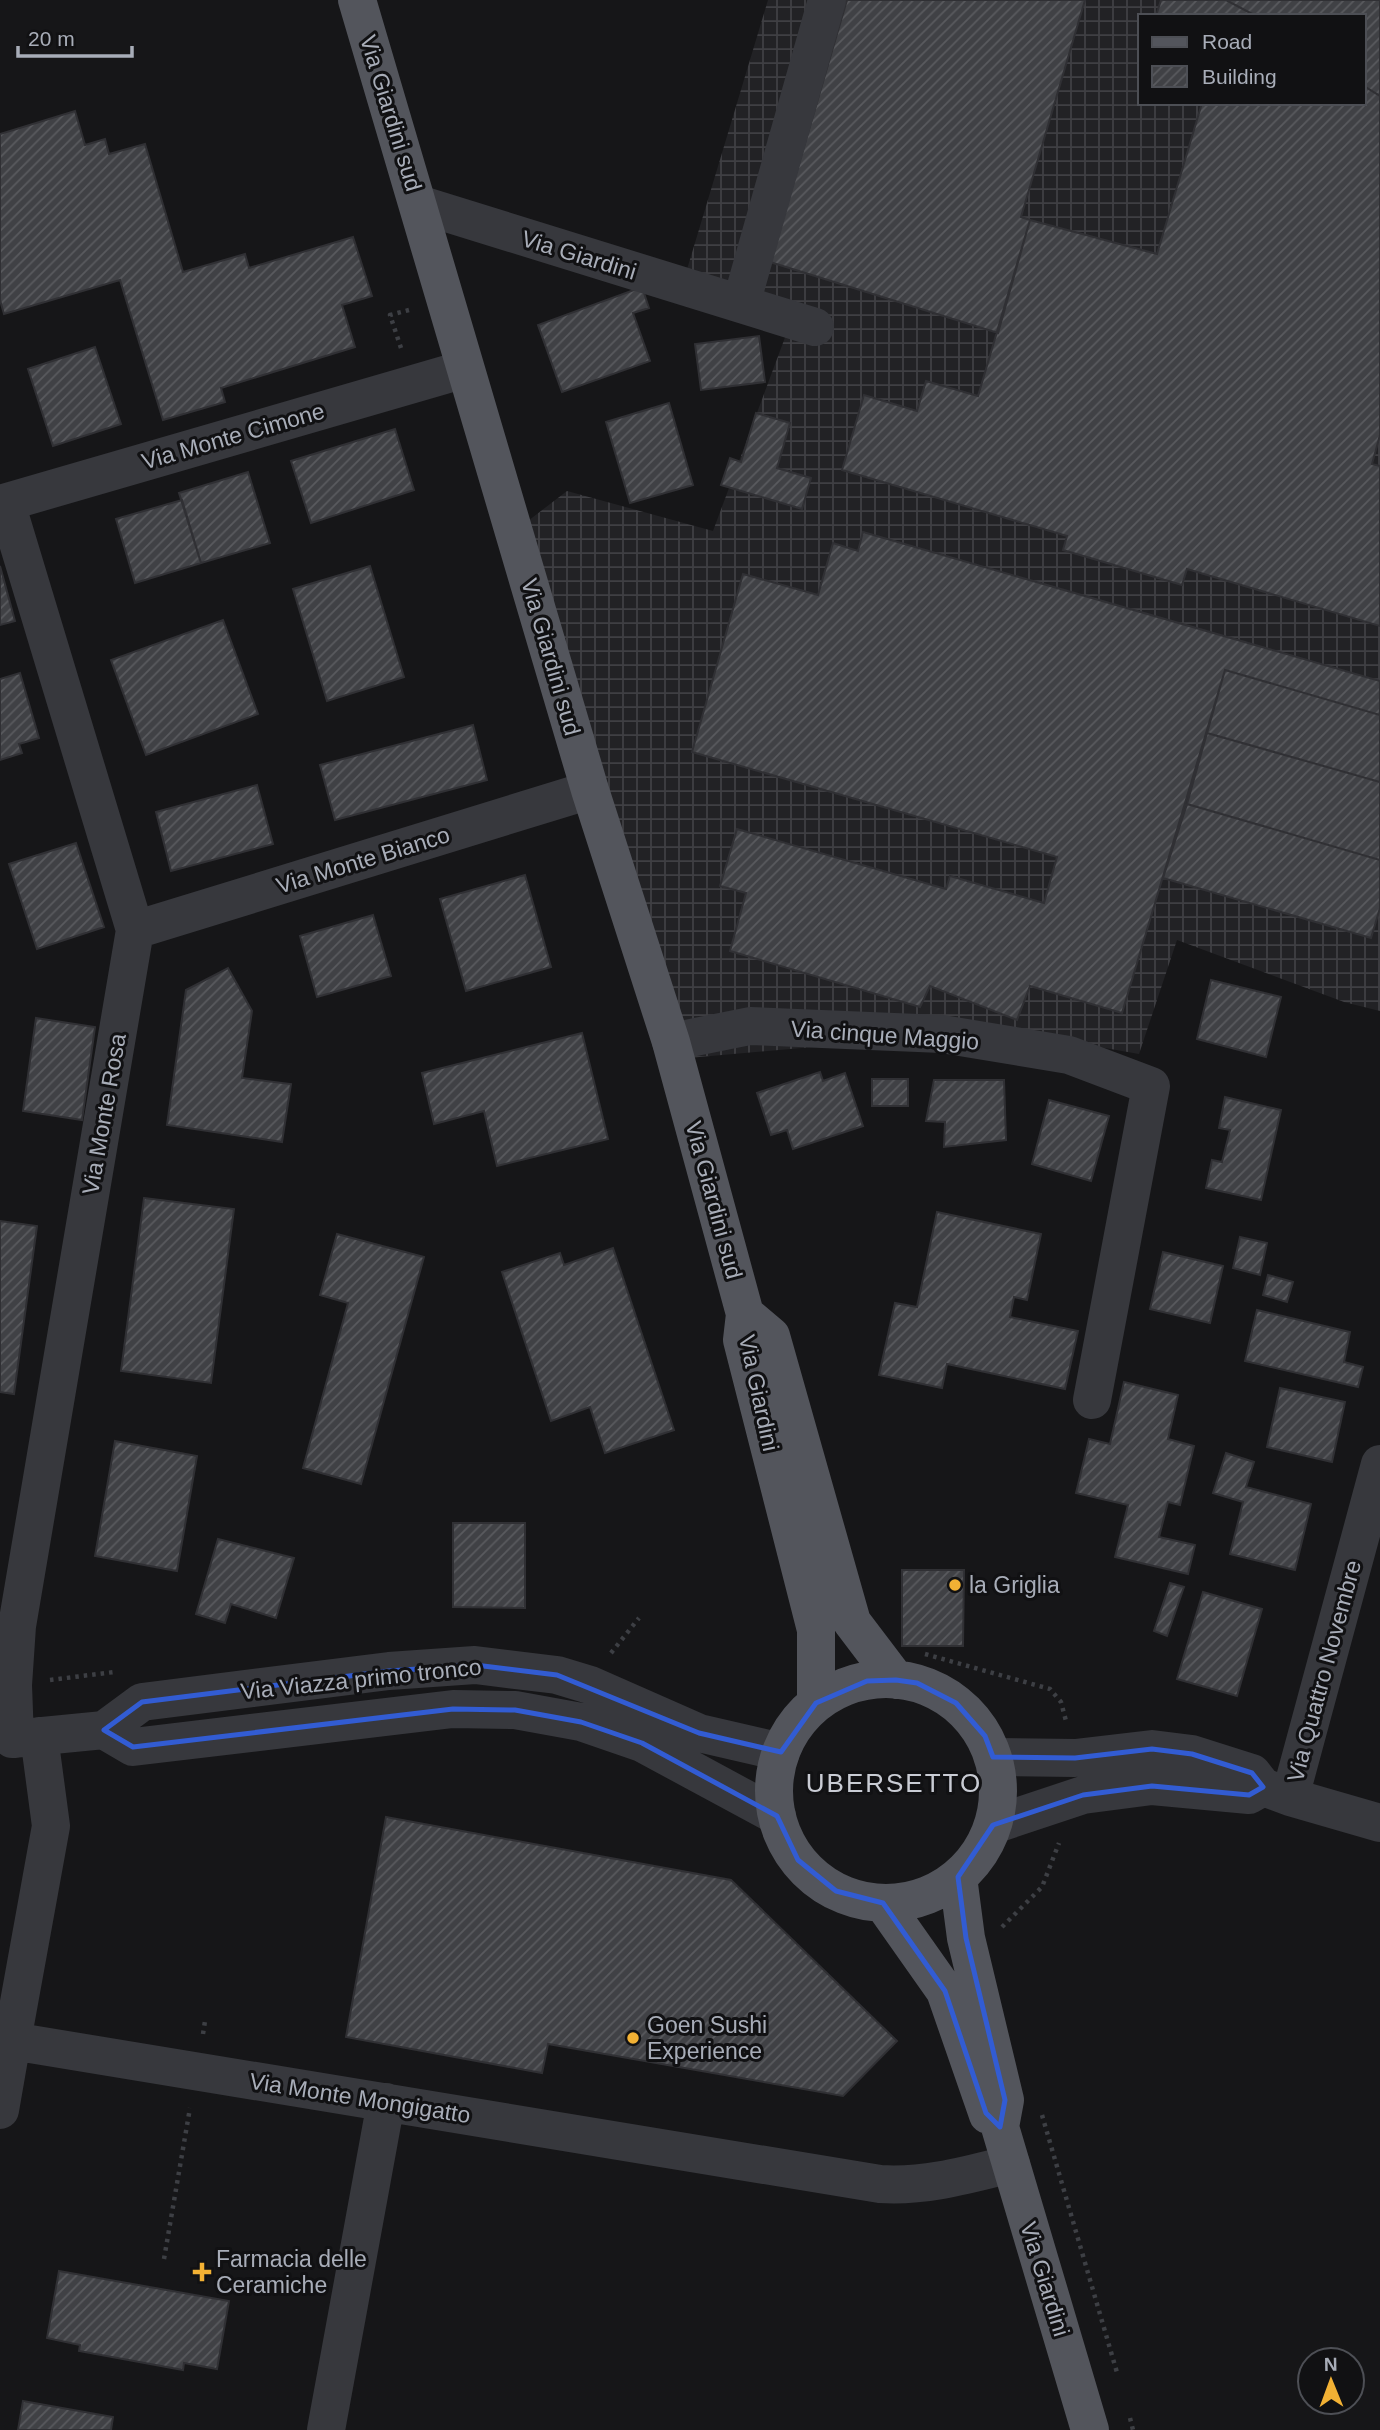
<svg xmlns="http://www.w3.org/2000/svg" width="1380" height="2430" font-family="Helvetica,sans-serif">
	<defs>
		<pattern id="industrial-grid" width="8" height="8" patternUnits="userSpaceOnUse" patternTransform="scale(1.75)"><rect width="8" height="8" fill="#222225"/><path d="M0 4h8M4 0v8" fill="none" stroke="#3f3f43"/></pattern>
		<pattern id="building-hatch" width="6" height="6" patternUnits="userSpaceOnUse" patternTransform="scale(1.75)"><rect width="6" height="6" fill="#404145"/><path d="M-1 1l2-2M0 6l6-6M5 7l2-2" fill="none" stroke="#595a5e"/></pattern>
	</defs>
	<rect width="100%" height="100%" fill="#161618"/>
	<path fill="url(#industrial-grid)" fill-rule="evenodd" d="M768,0h612v1011l-36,-9 -167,-62 -38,114 -136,-24 -326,29 -153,-535 43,-33 146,40 80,-215 -111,-30zM1140,16h224v87h-224z"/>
	<path fill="url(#building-hatch)" stroke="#303034" stroke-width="2" d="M847,0h238l-64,217 9,3 -32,113 -228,-71z
		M1161,0h65l30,16h-100z
		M1226,0h154v96l-16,-10v-70h-108z
		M1364,86l16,10v339l-8,29 8,2v160l-193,-57 -5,16 -119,-35 4,-14 -225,-66 22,-75 53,16 9,-30 52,15 52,-176 127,34 45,-151h162z
		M75,111l10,34 20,-6 4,15 36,-10 38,128 62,-18 4,14 104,-31 19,59 -30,9 13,42 -134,41 4,14 -62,18 -43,-140 -116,34 -4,-14v-166z
		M642,287l7,21 -16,5 17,48 -88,31 -24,-67z
		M759,336l6,46 -64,8 -6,-46z
		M95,347l26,77 -68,22 -25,-77z
		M669,403l24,82 -63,18 -24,-81z
		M756,413l34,10 -13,45 34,10 -9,31 -81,-24 9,-27 11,4z
		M395,429l19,61 -103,33 -20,-62z
		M248,472l22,71 -69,20 -22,-70z
		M182,500l19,63 -66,20 -19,-64z
		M863,532l517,149v34l-155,-45 -103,343 -92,-27 -13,34 -87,-34 -10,21 -190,-56 16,-58 -26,-7 17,-57 209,60 4,-13 94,27 13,-46 -365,-105 51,-178 75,21 15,-52 25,8z
		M0,566l15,55 -15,4z
		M370,566l34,111 -77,24 -34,-112z
		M223,620l35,94 -112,41 -35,-95z
		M1225,670l155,45v67l-173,-49z
		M20,673l19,65 -20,6 3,9 -22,7v-81z
		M473,725l14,55 -152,40 -15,-55z
		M1207,733l173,49v78l-193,-56z
		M257,785l16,59 -102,27 -15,-59z
		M1187,804l193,56v48l-9,30 -208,-60z
		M76,843l28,84 -67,22 -28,-85z
		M525,875l26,92 -85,24 -26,-92z
		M373,915l18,61 -74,21 -17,-61z
		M228,968l24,43 -10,67 49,6 -9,58 -115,-17 19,-135z
		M1211,980l70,17 -15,60 -69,-18z
		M36,1018l59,9 -13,93 -59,-9z
		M582,1033l26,106 -111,27 -13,-55 -50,13 -12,-51z
		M820,1072l3,9 22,-8 18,53 -70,23 -6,-19 -16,5 -14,-42z
		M872,1079h36v27h-36z
		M934,1080h70l2,60 -62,7 1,-25 -19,-1z
		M1225,1097l56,13 -20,90 -55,-12 6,-28 10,2 8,-32 -11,-2z
		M1049,1100l60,16 -18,65 -59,-17z
		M144,1198l90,11 -23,174 -90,-12z
		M937,1212l104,22 -14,66 -13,-3 -4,20 68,14 -13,58 -118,-25 -5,24 -63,-13 16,-72 22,4z
		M0,1221l37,5 -23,168 -14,-2z
		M337,1234l87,23 -63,227 -58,-16 45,-165 -28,-8z
		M1240,1237l27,6 -7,32 -27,-7z
		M613,1248l61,182 -69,23 -15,-46 -39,14 -49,-149 58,-19 4,12z
		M1163,1252l60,14 -13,57 -60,-14z
		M1268,1275l25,7 -6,20 -24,-7z
		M1257,1310l93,22 -6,30 19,5 -5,20 -113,-26z
		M1124,1382l54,13 -10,44 26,7 -14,59 -12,-3 -9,35 36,8 -7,29 -73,-17 13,-52 -52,-12 13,-54 21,5z
		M1280,1388l65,14 -13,60 -65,-15z
		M115,1441l82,15 -20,115 -82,-15z
		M1226,1453l28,9 -8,25 65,17 -16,66 -65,-16 13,-52 -30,-9z
		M453,1523h72v85l-72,-1z
		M218,1539l76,19 -18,60 -45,-14 -6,19 -29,-9z
		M902,1570h62l-1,76h-61z
		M1170,1583l14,4 -17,49 -13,-5z
		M1203,1592l59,17 -25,87 -60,-17z
		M386,1817l345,63 166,161 -54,55 -295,-52 -6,29 -196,-36z
		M59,2271l170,30 -12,68 -33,-6 -1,7 -104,-19 1,-6 -33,-7z
		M23,2401l90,16 -2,13h-93z"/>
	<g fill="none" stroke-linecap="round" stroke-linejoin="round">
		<path stroke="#3d3f44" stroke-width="4.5" stroke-dasharray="3.5 5" stroke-linecap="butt" d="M401,348l-11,-33 19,-5
			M611,1653l28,-35
			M925,1654l125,35 11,13 5,19
			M50,1680l64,-8
			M1002,1927l40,-40 17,-44
			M203,2034l2,-13
			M1042,2115l76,261
			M164,2259l26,-151
			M1130,2418l3,12"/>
		<path stroke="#37383d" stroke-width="38" d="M418,204l397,123
			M741,304l86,-304
			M6,503l129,427 -118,696 -4,59 2,54
			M0,504l465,-135
			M135,930l455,-140
			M671,1042l79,-16 192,8 127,21 82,31 -59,314
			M104,1730l29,17 320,-38 62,1 66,12 61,21 135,73
			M39,1736l12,90 -39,215 868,143c45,3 87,-9 131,-20
			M12,1739l92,-9 38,-28 247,-31 86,-6 82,10 33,10 109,48 82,19
			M993,1757l82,1 77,-9 40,5 60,19 11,14 27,10 90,26
			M1290,1797l90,-333
			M993,1825l90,-30 69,-9 97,9 14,-8
			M0,2110l12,-69
			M326,2430l60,-328"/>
		<path stroke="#53555c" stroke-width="38" d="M357,0l233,790 81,252 74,272 -3,26 74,290v73
			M745,1314l26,22 81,286 44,58
			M774 1791a112 112 0 1 1 224 0a112 112 0 1 1-224 0Z
			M958,1877l8,61 39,162 -5,27 90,303
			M883,1903l62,88 43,124"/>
	</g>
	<path fill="none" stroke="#325cd3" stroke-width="5" stroke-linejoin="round" d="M475,1665l82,10 142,58 82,19 35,-49 51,-22 29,-1 21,3 39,20 29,33 8,21 82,1 77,-9 40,5 60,19 11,14 -14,8 -97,-9 -69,9 -90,30 -35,52 8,61 39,162 -5,27 -14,-14 -41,-122 -62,-88 -47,-12 -38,-31 -21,-44 -135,-73 -61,-21 -66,-12 -62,-1 -320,38 -29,-17 38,-28 247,-31z"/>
	<g fill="#f2b134" stroke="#111113" stroke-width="2.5">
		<circle cx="955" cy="1585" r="7"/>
		<circle cx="633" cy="2038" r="7"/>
		<path d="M198.5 2261.5h7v7h7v7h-7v7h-7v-7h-7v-7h7z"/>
	</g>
	<g text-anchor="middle" stroke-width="6" stroke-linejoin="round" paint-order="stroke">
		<g font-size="23" fill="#a8adb8" stroke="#111113">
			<text transform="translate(391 113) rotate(73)" y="8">Via Giardini sud</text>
			<text transform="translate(579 255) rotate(17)" y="8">Via Giardini</text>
			<text transform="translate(233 436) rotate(-16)" y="8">Via Monte Cimone</text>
			<text transform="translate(551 657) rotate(74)" y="8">Via Giardini sud</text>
			<text transform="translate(363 860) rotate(-17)" y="8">Via Monte Bianco</text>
			<text transform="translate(885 1035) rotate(4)" y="8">Via cinque Maggio</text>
			<text transform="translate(104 1114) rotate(-80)" y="8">Via Monte Rosa</text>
			<text transform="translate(714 1200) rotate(75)" y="8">Via Giardini sud</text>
			<text transform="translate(759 1393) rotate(78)" y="8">Via Giardini</text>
			<text transform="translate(1324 1671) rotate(-75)" y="8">Via Quattro Novembre</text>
			<text transform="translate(361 1679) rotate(-6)" y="8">Via Viazza primo tronco</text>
			<text transform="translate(360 2098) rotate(9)" y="8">Via Monte Mongigatto</text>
			<text transform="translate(1045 2279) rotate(73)" y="8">Via Giardini</text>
		</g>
		<g font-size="23" fill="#a8adb8" stroke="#111113" text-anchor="start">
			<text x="969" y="1593">la Griglia</text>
			<text x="647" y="2033">Goen Sushi<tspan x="647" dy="26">Experience</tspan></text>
			<text x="216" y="2267">Farmacia delle<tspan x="216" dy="26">Ceramiche</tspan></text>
		</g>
		<g font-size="26" letter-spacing="2" fill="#c9ccd4" stroke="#111113">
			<text x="894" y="1792">UBERSETTO</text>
		</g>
	</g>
	<rect x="1138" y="14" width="228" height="91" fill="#111113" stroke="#4d4f55" stroke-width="2"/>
	<rect x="1152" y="37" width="35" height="10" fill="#53555c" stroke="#4d4f55" stroke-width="2"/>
	<text x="1202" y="49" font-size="21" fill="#a8adb8">Road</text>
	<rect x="1152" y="66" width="35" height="21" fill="url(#building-hatch)" stroke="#4d4f55" stroke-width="2"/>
	<text x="1202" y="84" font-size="21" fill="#a8adb8">Building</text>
	<g transform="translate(1331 2381) rotate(359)"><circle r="33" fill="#111113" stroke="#4d4f55" stroke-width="2"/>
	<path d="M0-5L12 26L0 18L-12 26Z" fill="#f2b134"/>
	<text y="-10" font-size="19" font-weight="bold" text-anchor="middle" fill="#a8adb8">N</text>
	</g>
	<path d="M18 46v10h114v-10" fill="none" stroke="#a8adb8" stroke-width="3.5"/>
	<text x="28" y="46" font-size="21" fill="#a8adb8" stroke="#111113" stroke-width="5" paint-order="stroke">20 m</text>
</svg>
